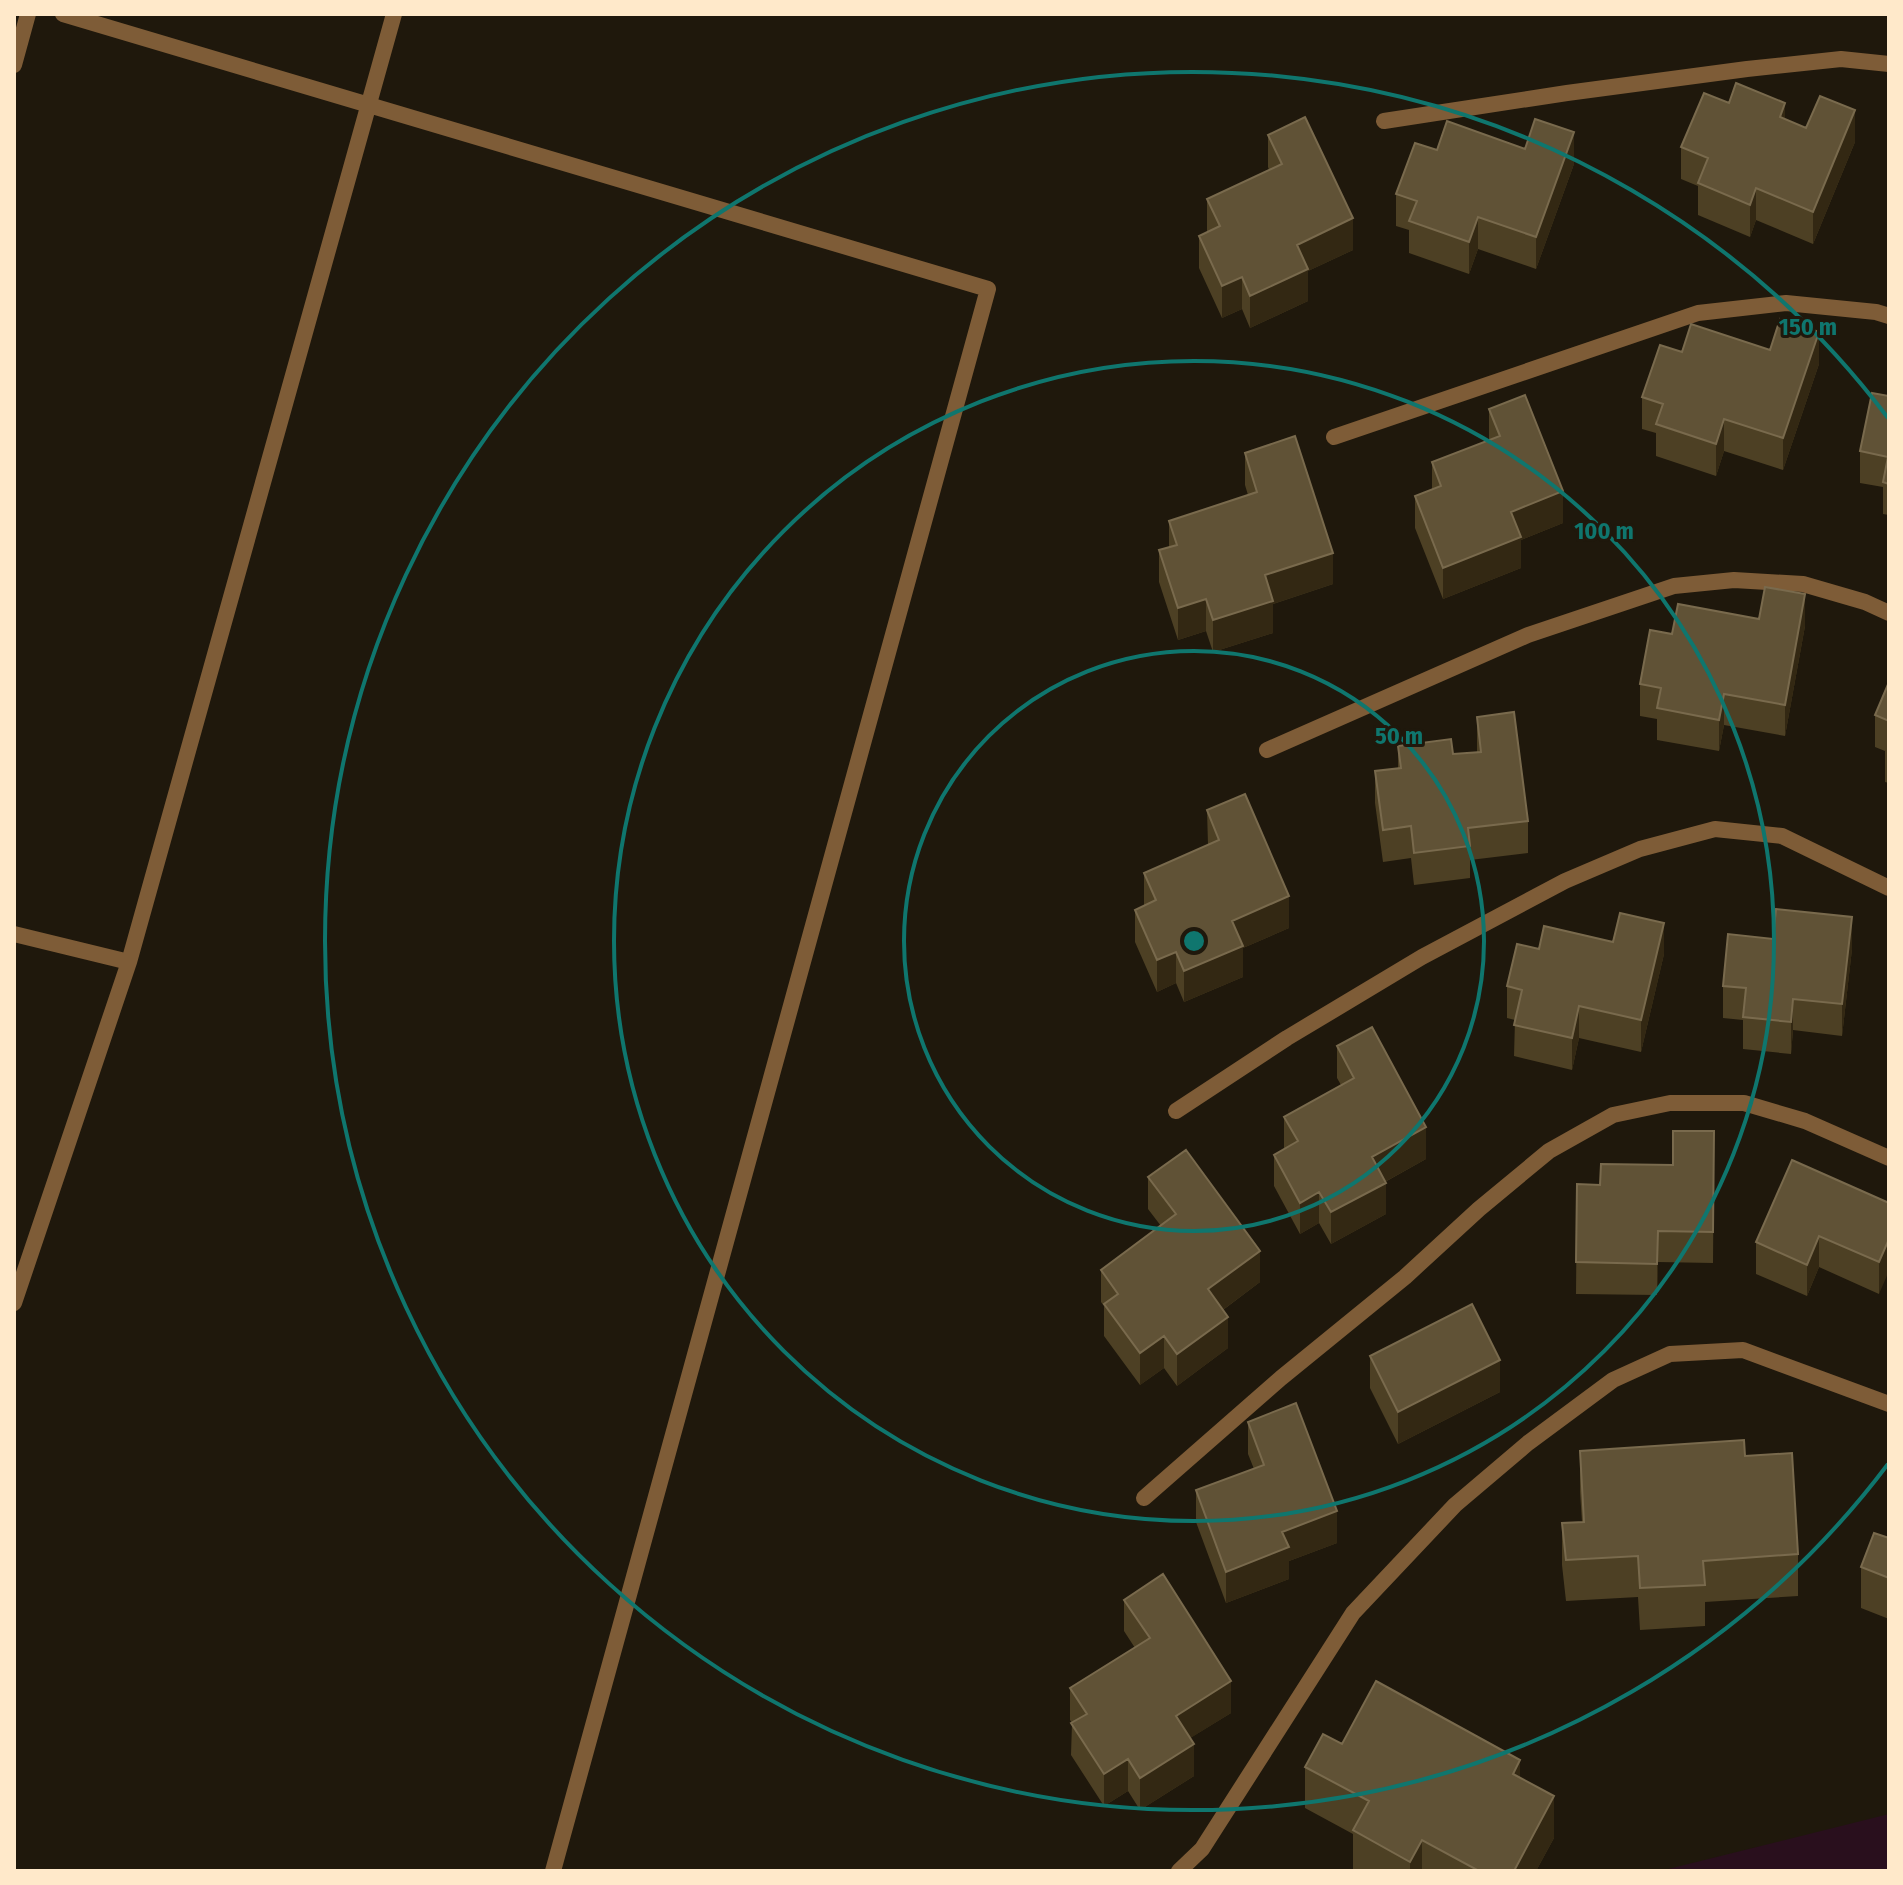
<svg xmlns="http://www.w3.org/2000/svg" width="1903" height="1885" font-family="'Fira Sans Condensed',sans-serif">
	<rect width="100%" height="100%" fill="#1f180c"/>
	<path fill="#290f1d" d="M1889,1814v57h-229z"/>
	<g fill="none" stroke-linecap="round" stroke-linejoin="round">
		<path stroke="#7e5c37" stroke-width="16" d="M63,14l925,275 -435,1582
			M14,65l14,-51
			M1384,121l183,-28 180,-24 94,-10 48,5
			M1334,437l364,-124 88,-10 90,9 13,4
			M1267,750l261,-115 146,-49 60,-6 69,4 62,18 24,11
			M14,934l115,28
			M1176,1111l111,-73 135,-81 143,-76 75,-32 75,-20 67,7 107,52
			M14,1303l115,-341 265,-948
			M1144,1498l137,-120 124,-101 74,-68 70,-58 64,-36 57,-12h74l61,18 84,37
			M1179,1871l23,-22 151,-236 102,-108 73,-62 85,-63 57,-26 73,-4 146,54"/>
	</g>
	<path fill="#4d4024" d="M1729,103l56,16 21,9 49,14 -42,102 -57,-24 -6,17 -52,-22v-29l-17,-7v-32z
		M1268,135l85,115 -45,21v30l-58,27 -8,-19 -20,9 -23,-50v-32l8,-4v-33l62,-29 -1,-3z
		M1525,149l49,15 -38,105 -58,-20 -9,25 -60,-21v-23l-13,-4v-32l41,-44z
		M1770,350l49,14 -36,106 -59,-19 -8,25 -60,-20v-23l-14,-4v-32l40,-45z
		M1889,396v119l-6,-1v-27l-23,-4v-32z
		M1489,409l74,114 -42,17v28l-78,31 -28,-71v-32l17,-7v-27l57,-22z
		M1245,453l88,131 -60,20v29l-60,19 -7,-21 -28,9 -19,-58v-32l10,-3v-26l79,-26 -3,-10z
		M1759,619l46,7 -20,110 -61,-11 -5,26 -62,-11v-21l-17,-3v-32l32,-50z
		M1889,682v101l-4,-1v-31l-10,-4v-32z
		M1477,717l51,104v32l-58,7v18l-56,7 -3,-27 -28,4 -8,-59v-32l23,-3v-22l55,8 24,-2z
		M1207,810l82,118 -46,20v29l-59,25 -8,-19 -19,9 -22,-50v-32l9,-4v-33l64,-28z
		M1539,949l125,5 -23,98 -62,-14 -7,32 -58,-14 1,-36 -8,-2v-32z
		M1852,949l-10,87 -49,-6 -2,24 -48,-5v-29l-20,-2v-32z
		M1337,1046l89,113 -41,23 1,32 -55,30 -12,-21 -19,11 -26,-48v-31l10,-6v-32l57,-32 -4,-7z
		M1714,1131l-1,132 -55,-1 -1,33 -81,-1 1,-110 23,1 73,-20z
		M1148,1177l112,105 -37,28 5,38 -51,38 -13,-18 -24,17 -36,-49v-30l-3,-4v-32l60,-44 -13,-17z
		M1889,1203l-10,91 -60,-27 -12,29 -51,-22v-32z
		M1370,1356l130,36 -102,52 -28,-56z
		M1248,1422l89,121 -48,18v18l-63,24 -30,-81v-32l58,-21 -6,-15z
		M1580,1451l165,5 53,98v42l-93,6v24l-65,4 -2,-33 -72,4 -4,-36v-42l20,-1 -2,-30z
		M1889,1538v81l-28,-11v-41z
		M1124,1600l107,113 -41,25 4,38 -54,34 -12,-19 -24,15 -33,-51 1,-32 -2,-3v-32l65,-40 -11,-17z
		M1342,1744l178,34 34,60 -18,33h-183v-37l-48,-26v-41z"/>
	<path fill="#332813" d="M1785,103v32l-5,-18z
		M1855,110v32l-42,102v-32z
		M1574,132v32l-38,105v-32z
		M1756,188v32l-6,17v-32z
		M1478,217v32l-9,25v-32z
		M1353,218v32l-45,21v30l-58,27v-32l47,-51z
		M1242,277v32l-20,9v-32z
		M1819,332v32l-36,106v-32z
		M1724,419v32l-8,25v-32z
		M1563,491v32l-42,17v28l-78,31v-31l68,-56z
		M1333,553v31l-60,20v29l-60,19v-32l52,-45z
		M1805,594v32l-20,110v-31z
		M1206,599v32l-28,9v-32z
		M1724,694v31l-5,26v-31z
		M1289,896v32l-46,20v29l-59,25v-31l48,-50z
		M1852,917v32l-10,87v-32z
		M1664,923v31l-23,98v-32z
		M1176,952v31l-19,9v-32z
		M1793,999v31l-2,24v-32z
		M1579,1006v32l-7,32v-32z
		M1426,1127v32l-54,30v-32z
		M1386,1183v31l-55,30v-32z
		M1319,1192v31l-19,11v-31z
		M1658,1231v31l-1,33v-31z
		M1819,1236v31l-12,29v-31z
		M1889,1239v32l-10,23v-32z
		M1260,1251v31l-52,39v-32z
		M1228,1317v31l-51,38v-32z
		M1164,1336v32l-24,17v-32z
		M1500,1360v32l-102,52v-32z
		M1337,1511v32l-48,18v18l-63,24v-31l56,-40z
		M1231,1681v32l-55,34v-31z
		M1194,1744v32l-54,34v-32z
		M1128,1759v32l-24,15v-32z
		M1520,1760v41l-7,-27z
		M1554,1796v42l-18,33h-22z
		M1422,1840v31h-12v-9z"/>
	<path fill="#605236" stroke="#796a4d" stroke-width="2" d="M1736,83l49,20 -5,14 26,11 14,-32 35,14 -42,102 -57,-24 -6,17 -52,-22 10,-25 -27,-11 23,-54 25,10z
		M1305,117l48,101 -56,27 11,24 -58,27 -8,-19 -20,9 -23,-50 21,-10 -13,-27 75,-35 -14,-29z
		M1535,119l39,13 -38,105 -58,-20 -9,25 -60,-21 8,-20 -21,-7 19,-51 22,7 10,-29 78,28z
		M1780,319l39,13 -36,106 -59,-19 -8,25 -60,-20 7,-20 -21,-7 18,-52 22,7 9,-28 79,26z
		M1872,393l17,3v88l-6,-2 5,-25 -28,-6z
		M1525,395l38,96 -52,21 10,25 -78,31 -28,-72 26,-10 -9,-24 68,-26 -11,-27z
		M1295,436l38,117 -68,22 8,26 -60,19 -7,-21 -28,9 -19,-58 18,-5 -8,-24 88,-29 -12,-39z
		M1765,587l40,7 -20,111 -61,-11 -5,26 -62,-12 4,-20 -21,-4 10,-54 22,4 6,-30 81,15z
		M1889,682v39l-14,-6z
		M1514,712l14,109 -60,7 2,18 -56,7 -3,-27 -28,4 -8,-59 26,-3 -3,-22 53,-7 2,15 28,-2 -4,-35z
		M1245,794l44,102 -57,25 11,25 -59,25 -8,-19 -19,8 -22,-50 21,-10 -12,-27 75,-33 -12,-30z
		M1776,909l76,8 -10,87 -49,-5 -2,23 -48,-5 3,-29 -23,-2 5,-52 45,5z
		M1620,913l44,10 -23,97 -62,-14 -7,32 -58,-13 8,-35 -15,-4 10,-42 22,5 5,-23 69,16z
		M1372,1027l54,100 -54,30 14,26 -55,29 -12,-20 -19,11 -26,-48 24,-14 -14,-24 70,-39 -17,-32z
		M1673,1131h41l-1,101 -55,-1 -1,33 -81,-2 1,-78 23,1 1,-21 72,1z
		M1186,1150l74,101 -52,38 20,28 -51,37 -13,-18 -24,17 -36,-49 14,-10 -17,-24 75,-56 -28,-37z
		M1792,1160l97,43v36l-10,23 -60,-26 -12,29 -51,-23z
		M1472,1304l28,56 -102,52 -28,-56z
		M1296,1403l41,108 -55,21 7,15 -63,25 -30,-82 68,-25 -16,-43z
		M1744,1440l1,16 47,-3 6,101 -95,7 2,24 -65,3 -2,-32 -72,4 -4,-37 22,-1 -4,-71z
		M1874,1533l15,5v40l-28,-11z
		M1163,1574l68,107 -55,35 18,28 -54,34 -12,-19 -24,15 -33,-51 16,-9 -17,-26 80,-50 -26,-38z
		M1376,1681l144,79 -7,14 41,22 -40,75h-35l-57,-31 -12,22 -57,-32 16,-29 -64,-34 18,-33 19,10z"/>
	<g fill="none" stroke="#0f766e" stroke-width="4">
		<circle cx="1194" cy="941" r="290"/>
		<circle cx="1194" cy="941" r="580"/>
		<path d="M1888 1464A869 869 0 1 1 1888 418"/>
	</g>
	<circle cx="1194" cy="941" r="12" fill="#0f766e" stroke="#1f180c" stroke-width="4"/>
	<g font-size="24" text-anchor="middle" font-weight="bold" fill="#0f766e" stroke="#1f180c" stroke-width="6" stroke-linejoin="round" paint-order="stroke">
		<text x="1808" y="335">150 m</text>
		<text x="1604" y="539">100 m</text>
		<text x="1399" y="744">50 m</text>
	</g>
	<rect width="1903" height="1885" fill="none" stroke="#ffe9ca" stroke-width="32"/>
</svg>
